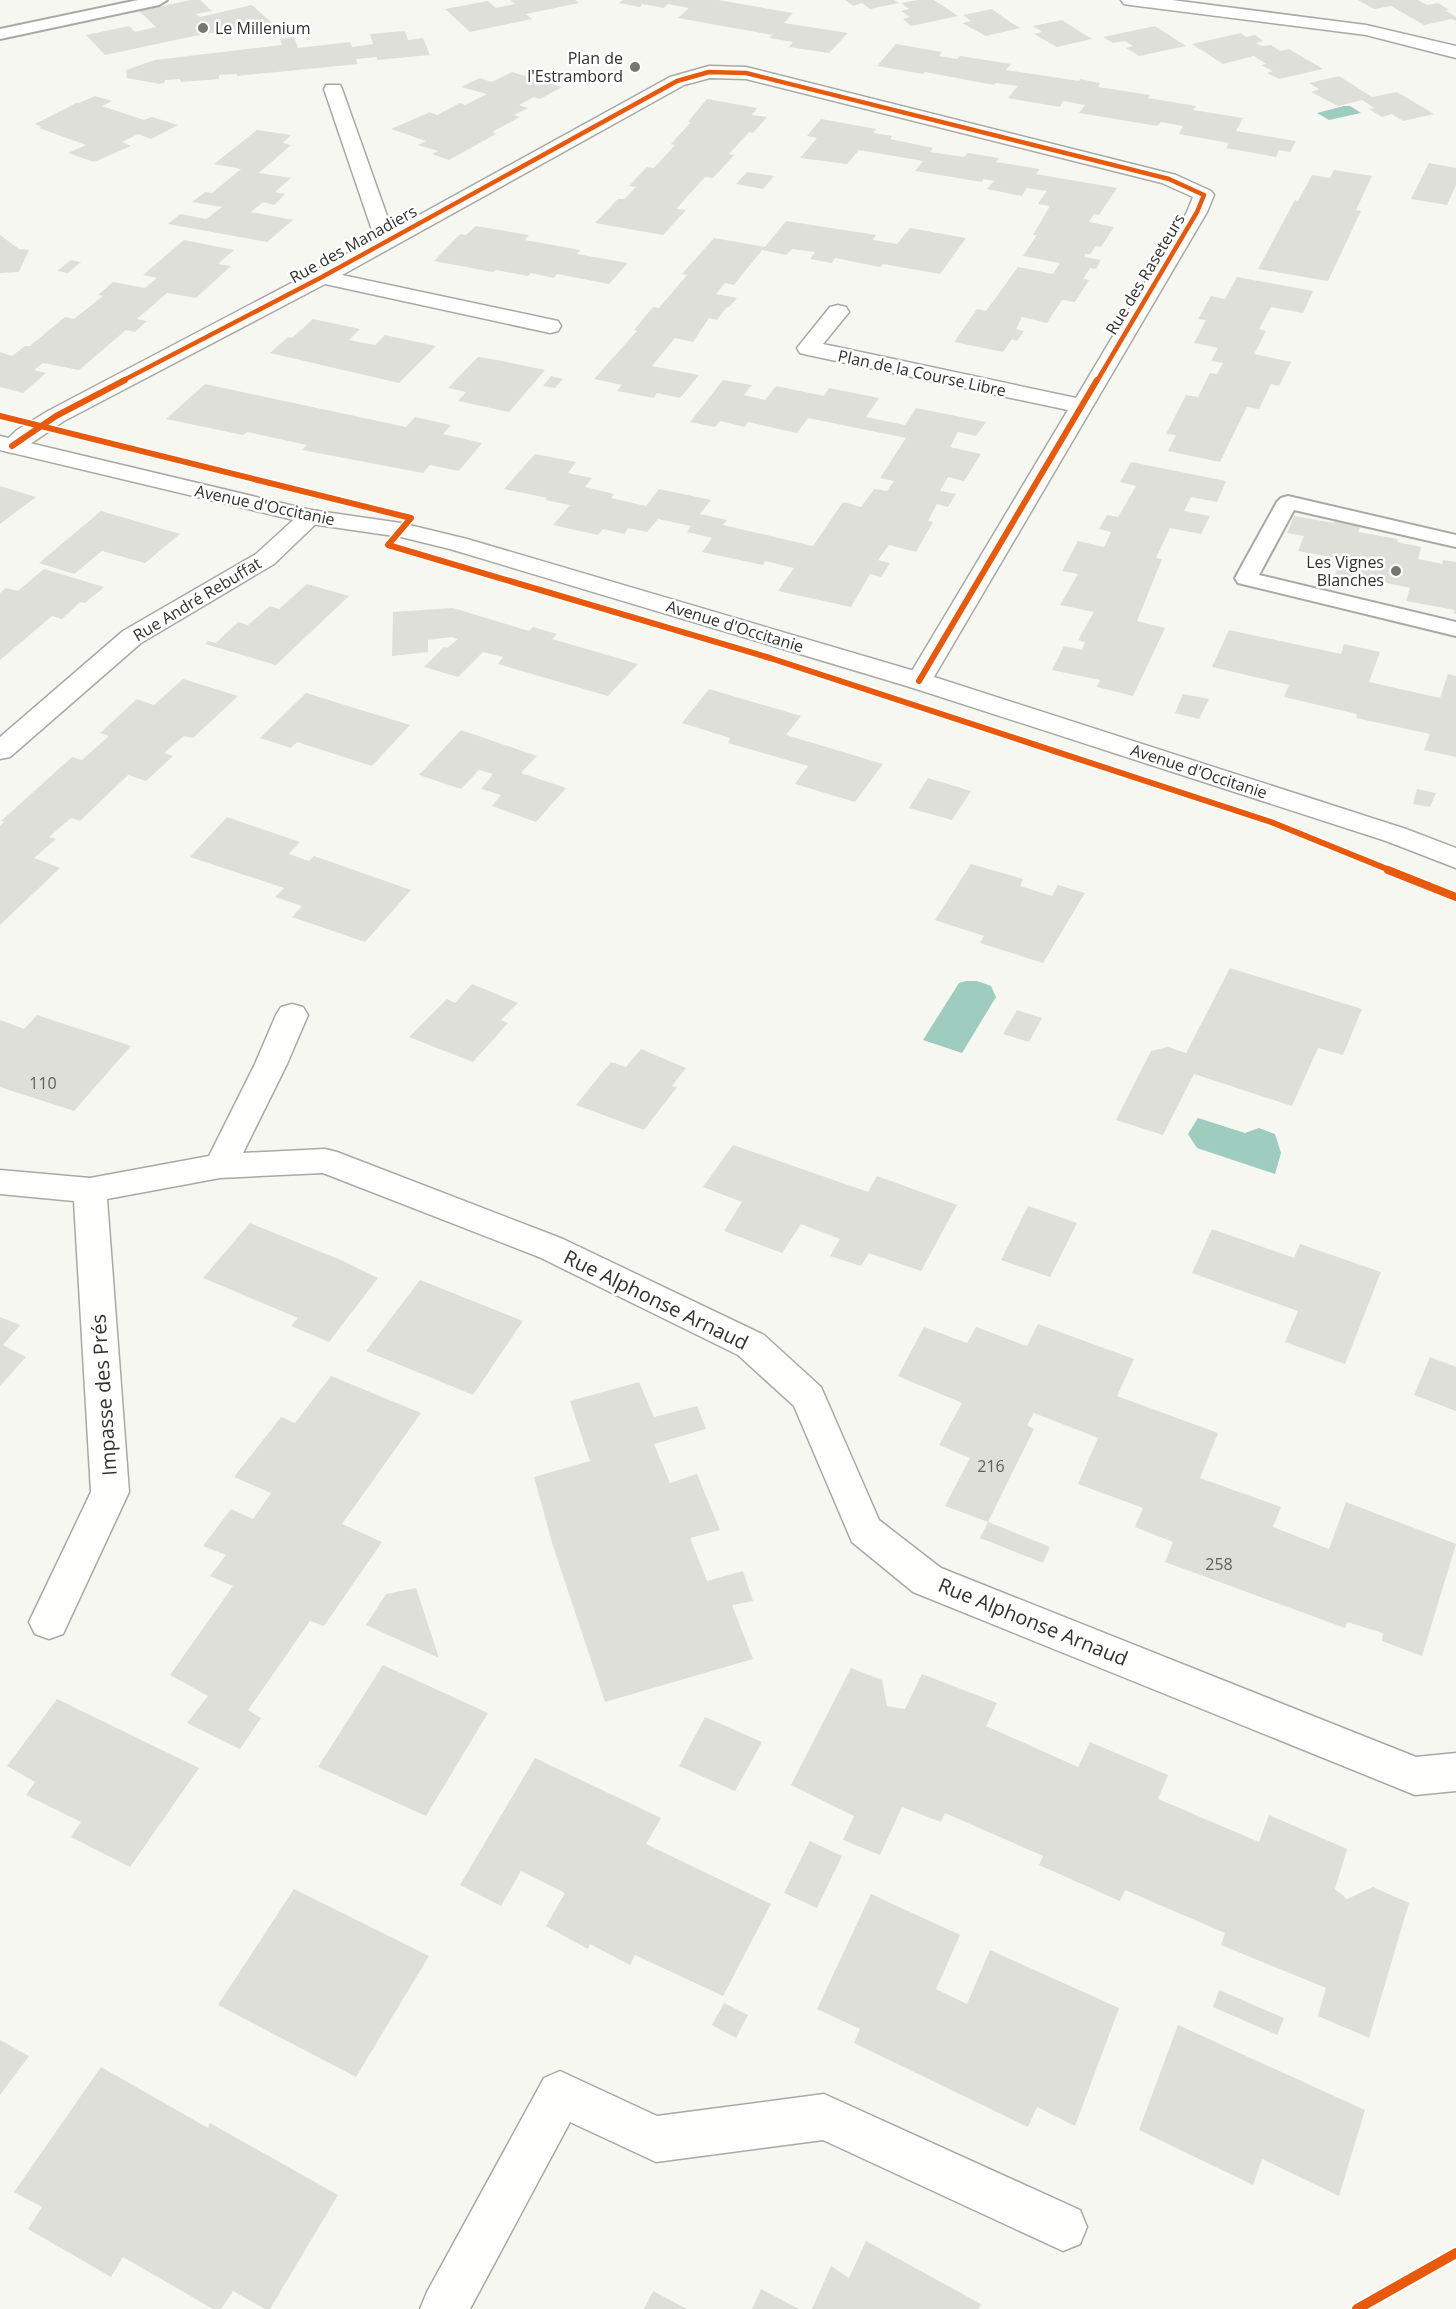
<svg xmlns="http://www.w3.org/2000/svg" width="1456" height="2309" font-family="'Open Sans',sans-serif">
	<rect width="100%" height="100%" fill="#f5f7f0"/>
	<path fill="#9eccbe" d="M1344,106h6l11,7 -32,7 -12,-7z
		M966,981h11l14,5 5,11 -34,56 -39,-13 36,-57z
		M1198,1118l47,15 14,-5 16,6 6,19 -6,21 -78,-26 -9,-14z"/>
	<path fill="#dfdfda" d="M191,0h9l12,11 -16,3 4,3 52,-12 21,19 -34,7 -3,-2 -37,6 -94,20 -19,-20 43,-9 6,6 21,-5 -17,-16z
		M510,0h65l4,3 -53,11 6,5 -62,13 -25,-23 43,-8 8,7 19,-4z
		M623,0h95l75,13 -9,10 64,10 -19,20 -40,-6 4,-5 -24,-4 4,-3 -95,-17 11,-10 -21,-4 -4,4 -22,-4 -2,3 -21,-4z
		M845,0h49l5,3 -29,6 -8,-6 -9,3z
		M918,0h16l24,16 -47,10 -8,-7 7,-2 -9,-6 8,-2 -8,-6z
		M1358,0h60l9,5 11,-2 11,7h-4l11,7v4l-4,-2 -28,6 -33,-19 -17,3z
		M992,9l18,13 10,6 -34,8 -24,-13 9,-2 -8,-6z
		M1062,20l12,8 18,11 -35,8 -23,-13 8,-2 -9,-6z
		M1155,26l31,20 -47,10 -13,-8 7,-2 -8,-5 -12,2 -10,-6z
		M405,31l3,9 15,-2 7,17 -53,5v-3l-21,2 2,5 -121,12v-2l-18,1v4l-38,3 -1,-3 -15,1 -1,3 -4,1 -33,-6 -1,-8 29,-10 127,-15 -2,-6 14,-2 4,11 52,-6 2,5 21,-3 -3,-10z
		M1241,33l5,4 9,-2 8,6 -7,2 6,3 9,-1 9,6 9,-2 34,20 -44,10 -12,-6 6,-2 -12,-6 5,-1 -12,-8 -31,8 -31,-20z
		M896,44l46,8 -3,4 18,3 3,-3 51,8 -5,6 73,11 1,-2 20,4 -2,4 52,8 -2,3 48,8 -3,4 50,8 -7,13 60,10 -6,11 -11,-2 -3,7 -50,-9 3,-5 -50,-9 4,-8 -22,-4 -4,4 -78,-13 6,-8 -22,-4 -3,6 -52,-9 10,-12 -22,-3 -2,2 -69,-13 -2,2 -46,-8z
		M512,72l50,15 -22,12 -6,-2 -15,8 9,3 -14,7 6,2 -28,15 4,2 -47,26 -17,-6 6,-3 -20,-6 8,-4 -35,-12 39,-17 7,3 23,-12 5,2 22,-11 -26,-7 19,-9 12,4z
		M1339,76l33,21 25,-5 37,22 -31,7 -11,-7 -10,3 -13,-8 6,-1 -13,-8 -24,6 -27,-14 8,-3 -10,-6z
		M95,96l17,5 -10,5 42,14 8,-3 26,8 -27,14 -13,-5 -16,8 9,4 -37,16 -26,-9 18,-8 -47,-17 3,-1 -7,-3 41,-21h3z
		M707,99l50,9 -5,7 15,2 -14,16 -4,-1 -20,22 5,1 -21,23 -8,-1 -29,32 10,1 -23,25 -68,-12 23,-24h6l12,-12 -7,-1 18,-19 7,1 21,-23 -4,-1 20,-22h-3z
		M821,119l55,10 -3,4 19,3 -2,3 43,9 -3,4 34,5 4,-4 31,5 -3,4 44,7 -4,5 81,14 -18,27 -5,-1 -5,8 25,5 -13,20 -5,-1 -6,8h-5l-1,3 17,3 -5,9 -6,-1 -7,11 6,1 -14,22 -13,-2 -15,23 -25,-6 -6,12 8,2 -7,10 -5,-2 -9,13 -49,-10 23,-33 9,2 32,-44 35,7 7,-11 -37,-7 14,-21h-4l17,-29 -12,-2 9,-13 -20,-3 -5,8 -35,-7 7,-8 -11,-2 -1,3 -67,-11 8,-10 -64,-11 -12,14 -47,-6 17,-20 -10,-2z
		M257,130l34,5 -8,8 8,2 -32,28 32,5 -16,14 10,2 -11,11 -11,-3 -12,10 42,8 -26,22 -99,-18 12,-10 26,5 16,-12 -30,-5 13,-10 7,1 29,-24 -27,-5z
		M1429,163l27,5v17l-9,20 -36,-6z
		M1334,170l38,6 -16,34 5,1 -33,70 -70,-12 37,-69 3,1 14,-26 18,3z
		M747,172l27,4 -11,13 -27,-5z
		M786,221l90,14 -3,5 24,4 13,-16 56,10 -26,36 -57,-10 -3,3 -45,-9 -3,5 -22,-4 5,-7 -23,-3 -6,6 -24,-5 -28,35 -9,-2 -9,11 21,4 -8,9h-2l-10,13 -8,-2 -16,24 -18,-4 -23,28 47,9 -19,23 -23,-5 -3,5 -37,-7 5,-6 -28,-6 43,-48 -3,-1 19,-23 6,1 28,-33 -5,-1 32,-36 51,9z
		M476,226l53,9 -4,5 55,10 -3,4 51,9 -19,21 -52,-10 -3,4 -23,-5 -3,3 -32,-6 -3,2 -59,-11 26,-27 6,1z
		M0,235l19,14 10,1 -10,22 -19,1z
		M184,240l50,10 -16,14 13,2 -35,32 -29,-5 -30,26 10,2 -12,11 -9,-2 -47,40 -36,-7 -9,7 12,3 -23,20 -23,-6v-35l12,4 13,-10h5l35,-29 9,2 29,-23 -5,-1 15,-13 32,6 12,-10 -14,-3z
		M71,260l10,2 -13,11 -11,-2z
		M1237,277l76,14 -10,22 -32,-6 -12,22 7,2 -12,23 37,8 -12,24 -8,-2 -12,25 -12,-2 -27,55 -52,-11 8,-16 -10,-1 20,-39 12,2 12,-24 7,1 6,-11 -12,-2 7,-13 -24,-5 12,-23 -8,-1 13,-23 14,3z
		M313,319l47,10 -11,11 26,5 10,-10 51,11 -37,37 -129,-30 18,-16 4,1z
		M478,357l19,3 48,10 -36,42 -51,-11 8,-9 -18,-4z
		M551,376l12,3 -8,9 -12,-2z
		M723,380l29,5 -8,10 21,5 11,-14 48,10 5,-8 50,10 -13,19 39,8 11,-17 70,14 -10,14 -18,-4 -8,15 31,7 -17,27 -16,-4 -8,14 16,3 -8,13 -11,-3 -9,17 5,1 -17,30 -27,-7 -11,15 12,3 -9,14 -11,-3 -19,33 -73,-16 16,-23 -29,-7 -2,4 -61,-13 10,-14 -25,-6 4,-6 -33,-7 -11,13 -19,-4 -4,6 -21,-5 -5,6 -45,-10 17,-20 -25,-5 2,-2 -43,-9 31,-35 41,8 -8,11 24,5 -7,9 29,7 -3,4 35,8 13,-17 52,11 -11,14 27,6 -4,5 90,21 30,-44 18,5 13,-18 13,2 7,-10 -14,-3 26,-40 -98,-20 -11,15 -49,-11 -3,5 -25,-6 -5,6 -25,-5z
		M205,384l201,43 9,-10 36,8 -8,9 39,9 -23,28 -29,-6 -7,8 -121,-23 5,-5 -60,-13 -4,3 -77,-16z
		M1131,462l95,19 -9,21 -26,-5 -7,14 26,5 -9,18 -31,-6 -14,30 6,1 -25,62 28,7 -32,68 -36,-9 3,-7 -48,-10 12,-24 18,4 3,-8 -7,-2 16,-28 -34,-7 18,-31 -16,-3 16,-30 26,6 7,-15 -12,-3 8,-14 11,2 18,-31 -16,-4z
		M0,486l36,11 -36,27z
		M101,511l41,12 38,11 -35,29 -43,-12 -28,23 -35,-11z
		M1294,516l40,7 2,-7 26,5 -4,11 40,7 -1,3 24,5 -3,12 24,5 1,-4 13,2v52l-3,-1 2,-3 -49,-9 4,-13 -47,-10 -3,4 -26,-5 7,-18 -43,-8 6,-15 -17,-3z
		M44,569l60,18 -19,16 -5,-1 -18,17 -10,-3 -52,44v-67l6,-5 12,3z
		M307,584l42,12 -73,69 -71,-21 3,-3 8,2 22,-21 10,3 22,-19 9,3z
		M453,608l76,23 4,-4 24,7 -5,5 86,25 -30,32 -110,-32 5,-7 -20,-5 -25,25 -34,-10 20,-20 3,1 11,-9 -6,-2 -24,3v12l-36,4 1,-44z
		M1229,630l112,24 3,-10 36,8 -11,30 71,16 8,-24 8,2v81l-32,-7 6,-16 -74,-16 1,-4 -73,-17 5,-12 -77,-18z
		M183,679l55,17 -45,42 -9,-2 -20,17 9,3 -27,25 -18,-6 -48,46 -9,-3 -22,19 7,2 -22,19 26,10 -60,57v-99l4,-4 -3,-1 71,-64 10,3 27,-24 -9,-3 37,-34 17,6z
		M709,689l92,27 -15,19 97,29 -28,38 -60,-18 13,-18 -80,-23 2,-5 -48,-15z
		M306,693l104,32 -38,41 -75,-24 -6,6 -31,-10z
		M1183,694l26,5 -10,20 -24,-6z
		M461,730l76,26 -16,17 45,15 -30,34 -44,-16 9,-11 -20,-6 12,-15 -14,-4 -18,19 -42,-14z
		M928,778l43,13 -19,29 -43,-12z
		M1417,789l19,4 -6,14 -17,-3z
		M227,817l73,25 -11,12 20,7 5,-5 97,34 -46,52 -73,-25 10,-11 -27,-9 9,-9 -94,-31z
		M971,864l52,15 -3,7 32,10 6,-11 27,8 -42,70 -63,-20 4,-7 -49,-16z
		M1230,968l132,41 -19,46 -25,-7 -26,58 -98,-32 -31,61 -47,-15 35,-69 17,-4 18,6z
		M472,984l46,19 -17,17 7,3 -35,39 -64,-25 38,-38 8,4z
		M1017,1010l25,8 -13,24 -26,-8z
		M37,1015l94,31 -57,65 -74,-24v-67l24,9z
		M641,1049l45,19 -14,18 5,1 -33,43 -68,-25 35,-43 15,5z
		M733,1145l135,47 9,-16 80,29 -36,66 -52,-18 -8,13 -31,-10 10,-17 -39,-15 -19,29 -58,-22 18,-29 -39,-15z
		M1028,1206l49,17 -27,54 -49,-17z
		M250,1223l93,38 35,17 -49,64 -38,-16 7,-8 -95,-40z
		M1212,1229l82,29 6,-14 81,28 -36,92 -60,-22 13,-31 -106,-38z
		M420,1280l103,41 -50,74 -107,-44z
		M0,1317l20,8 -17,20 23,12 -26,29z
		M1038,1324l96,35 -17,37 101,37 -18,45 81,29 -8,20 56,22 17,-47 110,42 -34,112 -40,-15 1,-8 -36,-11 -2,6 -180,-66 8,-20 -38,-15 8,-19 -65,-24 20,-46 -64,-25 -7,12 7,4 -46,93 62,25 -7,16 -63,-25 8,-16 -43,-16 25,-48 -31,-13 23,-42 -64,-27 26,-49 43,16 9,-16 51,19z
		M1430,1357l26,10v44l-42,-16z
		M331,1376l90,37 -79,111 40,18 -58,84 -14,-5 -62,89 13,8 -21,31 -53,-26 21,-27 -38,-21 63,-89 -23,-10 16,-21 -23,-9 28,-37 22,10 18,-26 -37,-16 47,-60 14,6z
		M639,1382l15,35 43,-11 9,23 -52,15 16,39 27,-9 23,56 -30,8 17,43 36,-10 10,30 -21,4 21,54 -148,43 -52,-156 -19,-69 56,-16 -20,-60z
		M416,1588l23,70 -73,-33 20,-31z
		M383,1665l105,48 -62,103 -108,-49z
		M851,1668l31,12 5,26 18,3 17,-35 75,29 -11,23 92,41 12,-25 78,33 -10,24 101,43 10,-27 78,34 -12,40 12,10 26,-12 36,16 -40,135 -51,-22 8,-28 -105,-43 4,-12 -100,-43 -5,11 -81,-36 4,-9 -98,-43 -4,9 -39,-15 -22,48 -37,-15 11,-24 -63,-31z
		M57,1699l142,69 -69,99 -59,-30 10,-15 -55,-27 9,-13 -28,-16z
		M705,1717l57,25 -27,49 -56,-25z
		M535,1758l126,60 -15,26 125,60 -48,92 -88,-41 -5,10 -40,-21 -2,5 -42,-23 19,-33 -44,-22 -20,35 -41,-21z
		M810,1841l32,15 -25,52 -33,-15z
		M294,1889l135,67 -73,121 -138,-72z
		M871,1894l89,41 -24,54 31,15 23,-54 129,58 -44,118 -38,-19 -9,20 -174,-84 6,-14 -43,-20z
		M1219,1990l65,28 -7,17 -64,-28z
		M724,2003l24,12 -12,23 -24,-13z
		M1178,2025l187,85 -26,86 -77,-37 -9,26 -114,-55z
		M0,2040l29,16 -29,39z
		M101,2067l107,61 2,-5 128,72 -68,114h-5l-32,-18 -12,18h-8l-90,-52 -12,20 -83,-48 14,-22 -28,-15z
		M866,2241l115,63 -2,5h-167l19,-43 18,12z
		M761,2289l38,20h-47z
		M653,2291l34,18h-43z"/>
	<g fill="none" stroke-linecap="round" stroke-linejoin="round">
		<g stroke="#a8a9a5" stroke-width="4">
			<path id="service" d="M138,0h29l-8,5 -159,34v-10z
				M1288,496l168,39v12l-162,-37 -35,65 197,47v14l-218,-53 -3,-5 42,-76 4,-4z"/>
		</g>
		<g stroke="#a8a9a5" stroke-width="3">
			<path id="minor" d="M1121,0h51l194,25 90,21v12l-90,-23 -236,-30 -6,-1z
				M709,66l37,1 430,108 35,16 3,4 -7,17 -279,475 -9,2 -9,-2 -4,-6 162,-271 -260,-55 -8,-2 -3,-5 33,-41 8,-2 8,2 3,5 -26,32 253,54 111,-186 6,-15 -31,-14 -416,-104 -36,-1 -26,7 -342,190 216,46 3,5 -3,5 -8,2 -225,-49 -261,137 -44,30 -8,2 -8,-2 -4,-5 17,-16 31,-19 327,-172 -51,-150 2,-4h14l2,4 50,141 278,-153z
				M311,510l9,2 3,5 -49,47 -133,79 -131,114 -10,2v-22l123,-106 133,-77 46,-42z
				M292,1004l11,3 5,8 -21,49 -44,89 82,-4 12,3 226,87 201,96 57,52 58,133 62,48 475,189 40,-4v38l-41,4 -502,-203 -61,-50 -58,-136 -56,-51 -199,-98 -216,-84 -103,5 -113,21 22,293 -66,142 -14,5 -14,-5 -6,-12 62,-130 -17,-291 -74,-7v-24l90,8 119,-22 46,-92 21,-49 5,-8z
				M560,2071l97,45 167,-22 256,116 7,17 -7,17 -17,7 -240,-111 -167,22 -86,-40 -100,187h-50l7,-17 117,-214z"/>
		</g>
		<g stroke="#a8a9a5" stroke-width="3">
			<path id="tertiary" d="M0,436l311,74 90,13 66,16 461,136 478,154 50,19v20l-70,-27 -476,-154 -460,-138 -49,-12 -90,-13 -311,-74z"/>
		</g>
		<use href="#service" fill="#fefefd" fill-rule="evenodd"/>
		<use href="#minor" fill="#fefefd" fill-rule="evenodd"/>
		<use href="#tertiary" fill="#fefefd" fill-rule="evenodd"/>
		<g stroke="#fff" stroke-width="7">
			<path id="cycleway-far3" d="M122,381l200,-104 355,-196 32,-9 37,1 423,106 35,16 -7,17 -100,169"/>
		</g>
		<g stroke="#fff" stroke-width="9">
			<path id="cycleway-far2" d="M0,416l411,102 -23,27 382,113 501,164 121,49
				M12,446l44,-30 69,-36
				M919,681l178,-301"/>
		</g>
		<g stroke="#fff" stroke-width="11">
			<path id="cycleway-far1" d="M1388,870l68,27"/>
		</g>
		<g stroke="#fff" stroke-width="14">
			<path id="cycleway" d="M1357,2309l99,-56"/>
		</g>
		<use href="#cycleway-far3" stroke="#e8590c" stroke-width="4.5"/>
		<use href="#cycleway-far2" stroke="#e8590c" stroke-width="6"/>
		<use href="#cycleway-far1" stroke="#e8590c" stroke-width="8"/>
		<use href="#cycleway" stroke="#e8590c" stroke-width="10"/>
	</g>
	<g fill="#757771" stroke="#fff" stroke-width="2">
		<circle cx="203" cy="28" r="6"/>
		<circle cx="635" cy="67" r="6"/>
		<circle cx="1396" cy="571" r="6"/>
	</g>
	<g text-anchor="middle" stroke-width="5" stroke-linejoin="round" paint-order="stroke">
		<g font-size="16" fill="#30322d" stroke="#fff" text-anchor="end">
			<text x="215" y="34" text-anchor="start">Le Millenium</text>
			<text x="623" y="64">Plan de<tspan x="623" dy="18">l'Estrambord</tspan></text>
			<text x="1384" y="568">Les Vignes<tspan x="1384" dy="18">Blanches</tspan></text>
		</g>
		<g font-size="16" fill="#30322d" stroke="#fff">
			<text transform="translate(353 244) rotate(-29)" y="6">Rue des Manadiers</text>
			<text transform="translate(1145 274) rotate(-59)" y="6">Rue des Raseteurs</text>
			<text transform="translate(922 373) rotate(12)" y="6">Plan de la Course Libre</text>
			<text transform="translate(265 505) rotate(12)" y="6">Avenue d'Occitanie</text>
			<text transform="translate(197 599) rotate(-31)" y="6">Rue André Rebuffat</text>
			<text transform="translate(735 626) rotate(17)" y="6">Avenue d'Occitanie</text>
			<text transform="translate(1199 771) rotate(18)" y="6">Avenue d'Occitanie</text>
		</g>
		<g font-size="16" fill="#5e5f5a">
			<text x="43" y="1089">110</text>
			<text x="991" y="1472">216</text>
			<text x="1219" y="1570">258</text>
		</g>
		<g font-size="20" fill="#30322d" stroke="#fff">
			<text transform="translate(656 1300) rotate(26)" y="7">Rue Alphonse Arnaud</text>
			<text transform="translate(104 1395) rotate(-94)" y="7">Impasse des Prés</text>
			<text transform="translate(1033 1622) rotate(22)" y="7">Rue Alphonse Arnaud</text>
		</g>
	</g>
</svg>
